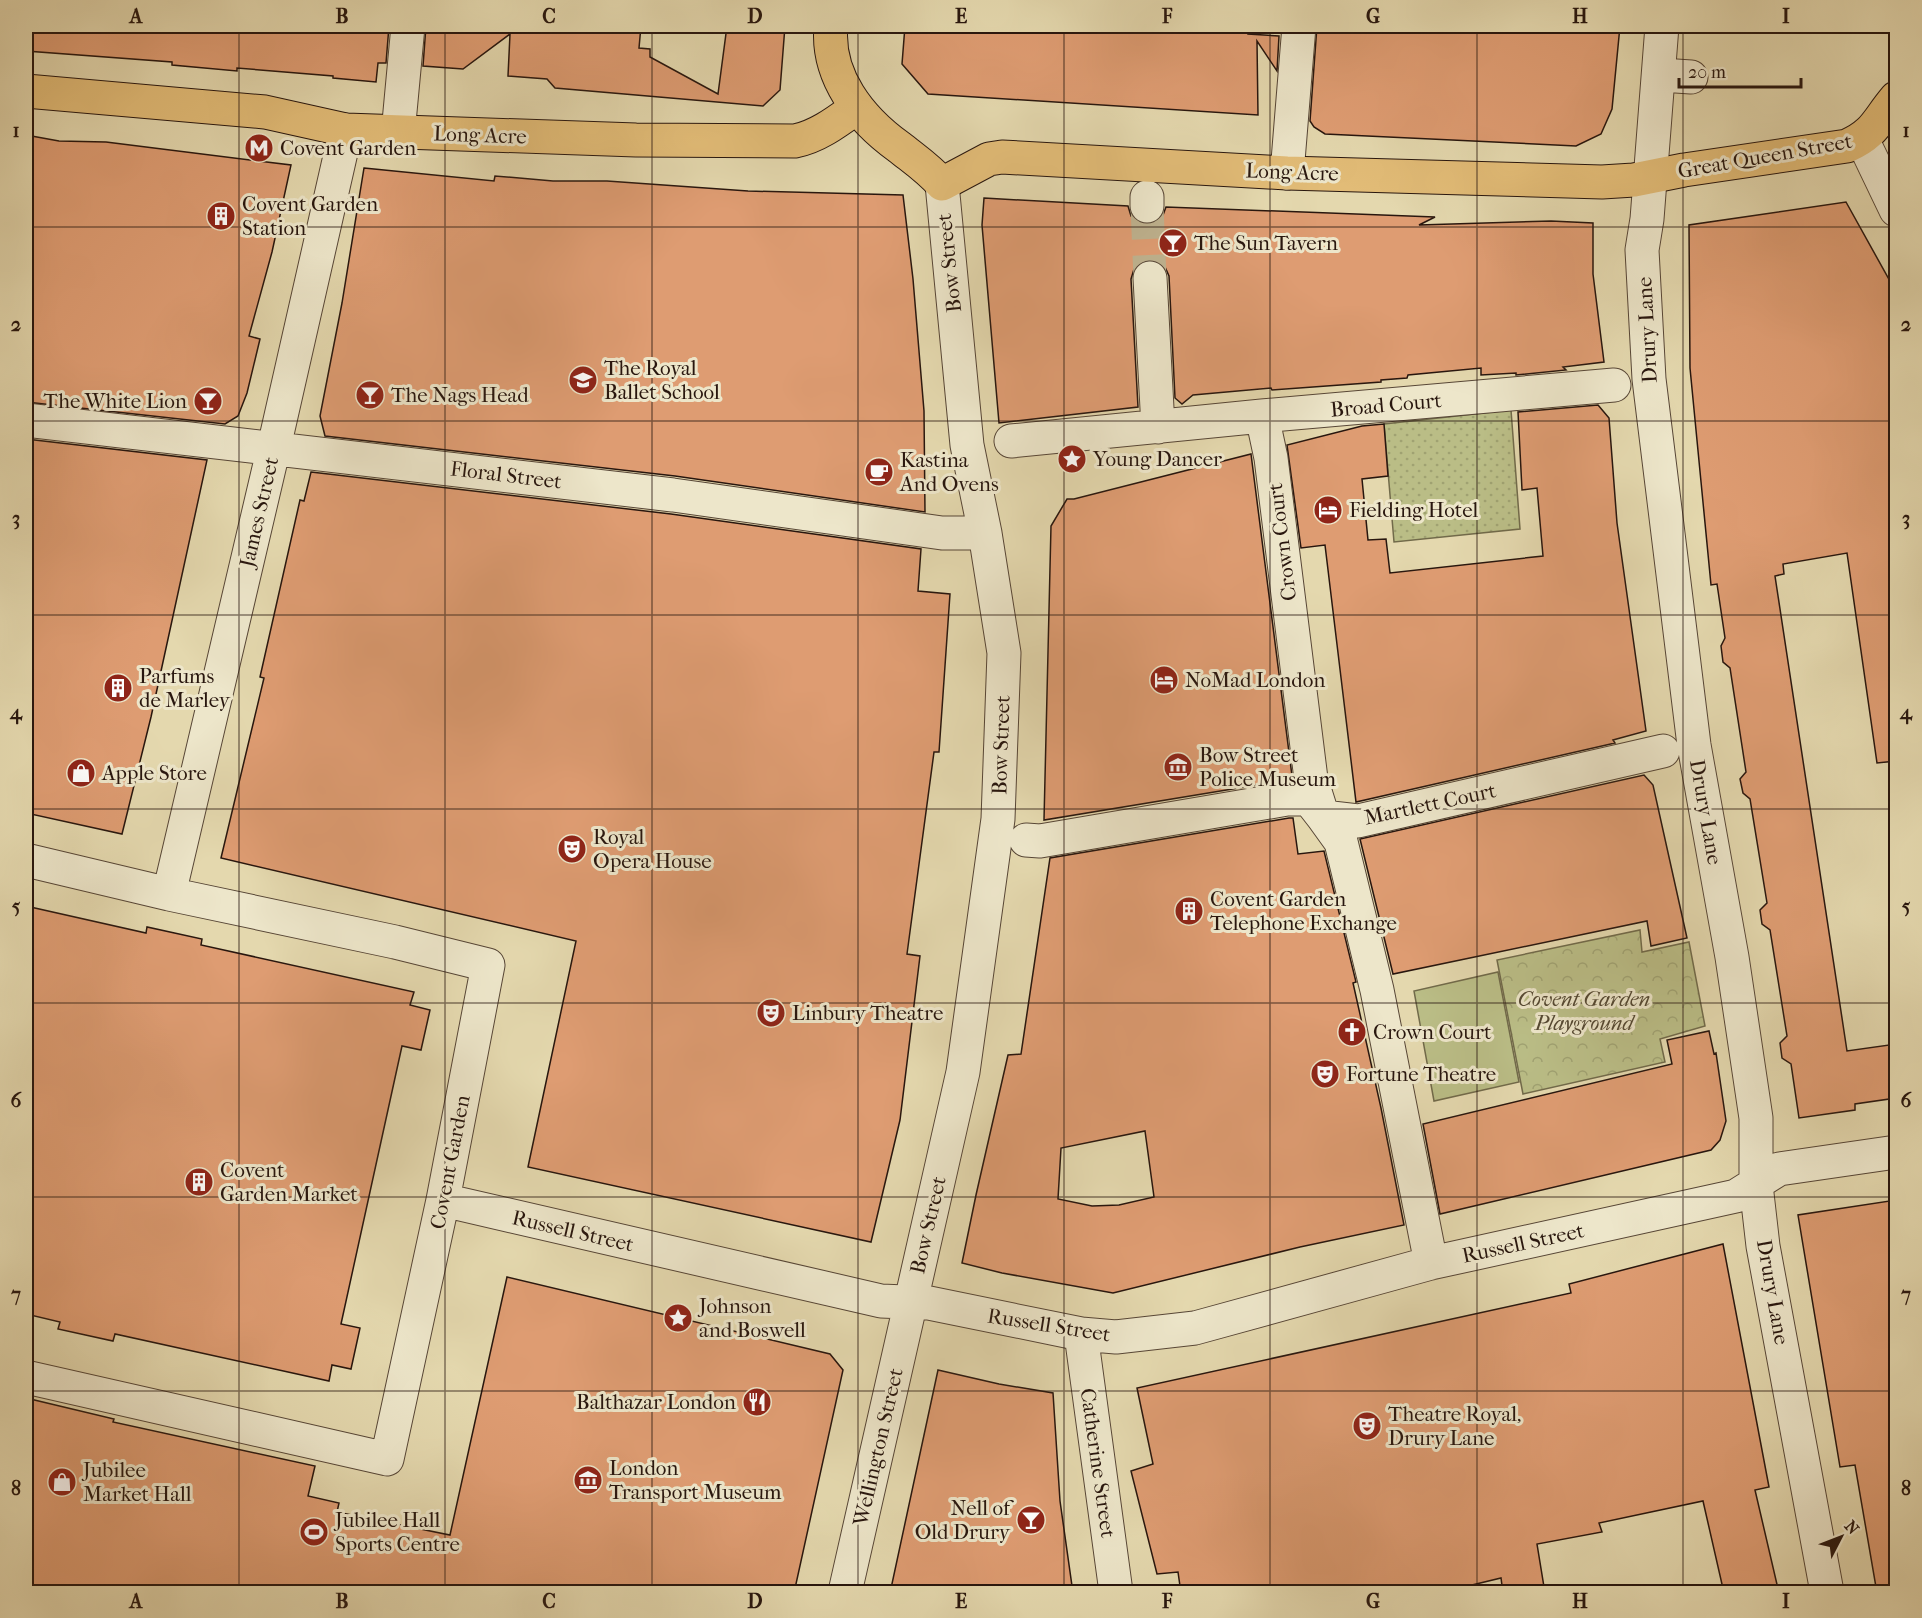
<svg xmlns="http://www.w3.org/2000/svg" width="1922" height="1618" font-family="'IM FELL French Canon',serif">
	<defs>
		<pattern id="park-crowns" width="20" height="18" patternUnits="userSpaceOnUse" patternTransform="scale(1.5)"><rect width="20" height="18" fill="#babd86"/><path d="M2 6a3 3 0 1 1 6 0M12 15a3 3 0 1 1 6 0" fill="none" stroke="#a0a272"/></pattern>
		<pattern id="garden-dots" width="8" height="8" patternUnits="userSpaceOnUse" patternTransform="scale(1.5)"><rect width="8" height="8" fill="#babd86"/><path d="M2 2h.1M6 6h.1" fill="none" stroke="#a0a272" stroke-width="1.8" stroke-linecap="round"/></pattern>
	</defs>
	<rect width="100%" height="100%" fill="#e4d8ae"/>
	<filter id="stains"><feTurbulence type="fractalNoise" baseFrequency=".00333" numOctaves="4"/><feColorMatrix values="0 0 0 0 .2 0 0 0 0 .09 0 0 0 0 .02 0 0 0 .5 -.17"/></filter>
	<radialGradient id="worn" r=".72"><stop offset=".6" stop-color="#630" stop-opacity="0"/><stop offset="1" stop-color="#630" stop-opacity=".3"/></radialGradient>
	<path fill="#babd86" stroke="#716a4a" stroke-width="1.5" d="M1498,972l21,110 -85,19 -20,-110z"/>
	<path fill="url(#park-crowns)" stroke="#716a4a" stroke-width="1.5" d="M1640,930l2,22 47,-10 16,84 -45,13 5,23 -142,32 -26,-134z"/>
	<path fill="url(#garden-dots)" stroke="#716a4a" stroke-width="1.5" d="M1511,410l9,119 -126,13 -10,-118z"/>
	<path fill="#de9c72" stroke="#28160e" stroke-width="1.5" fill-rule="evenodd" d="M26,26h363l-3,37h-8l-2,19 -43,-4v-2l-96,-8v3l-65,-6v-3l-146,-11z
		M426,26h215l-2,22 11,1v8l68,37 9,-68h58l-5,64 -17,16 -208,-18 -8,-9 -39,-3 2,-42 -47,35 -40,-3z
		M905,26h344l-1,8 31,2 -2,35 -20,-30 1,74 -330,-21 -26,-30z
		M1317,26h303l-8,83 -11,25 -25,12 -251,-12 -11,-7 -4,-6z
		M26,135l33,6 47,1 185,23 -19,87 -23,84 11,3 -13,54 -9,23 -13,8 -199,-22z
		M364,168l130,13 1,-5 58,5h54l141,10 155,4 10,84 11,132 1,101 -250,-36 -350,-40 -5,-20 22,-113z
		M984,198l144,8 3,10 7,6 8,3 11,-3 6,-7 3,-8 269,10 -16,8 132,-4 42,2v51l11,88 -41,5 3,3 -50,5v-2l-35,2v-7l-73,7 -1,3 -26,2v2l-109,8 -1,-2 -78,7 -11,9 -7,-6 -6,-122 -4,-9 -6,-5 -11,-3 -9,4 -5,6 -3,10 7,128 -139,16 -17,-198z
		M1846,202l50,90v469l-19,2 -30,-210 -64,11 1,10 -9,2 72,475 49,-7v54l-41,6v6l-56,8 -8,-54 -9,-6 -2,-15 7,-7 -17,-106 -8,-6 -2,-14 7,-7 -17,-104 -7,-6 -3,-14 6,-7 -16,-104 -7,-6 -2,-16 4,-8 -8,-54 -6,1 -21,-217 -1,-143z
		M1598,405l11,13 8,105 29,208 -33,9 2,3 -259,59 -31,-257 -24,3 -14,-103 75,-19 22,-2 4,52 -26,3 6,61 18,-1 4,34 153,-17 -6,-68 -15,2 -4,-78z
		M26,439l181,21 -56,257 -29,117 -96,-21z
		M1251,454l41,322 -6,1 1,3 -243,40 7,-294 16,-27h7z
		M311,472l360,42 250,35 -3,42 32,3 -11,158h-5l-27,202 13,2 -20,164 -29,122 -343,-75 48,-226 -355,-83 43,-180 -4,-1 40,-177 4,1z
		M1644,775l9,10 34,153 -36,8 -4,-25 -254,53 -33,-135z
		M1289,818h4l5,36 26,-3 32,131 -3,1 28,125 23,117 -104,22 -187,46 -111,-20 -40,-10 14,-68 32,-140 13,-1 29,-196zM1145,1131l9,66 -35,8 -27,1 -34,-7 3,-51z
		M26,906l120,27 1,-6 55,12 -1,6 213,47 -4,13 20,5 -9,40 -19,-4 -61,278 19,4 -9,41 -19,-4 -3,16 -214,-47 -2,7 -55,-12 2,-7 -34,-8z
		M1709,1031l5,23 2,-1 10,68 -6,19 -9,10 -271,64 -17,-90 249,-60 -5,-24z
		M1896,1200v393h-19l-22,-128 -15,2 -42,-252z
		M1723,1244l46,243 -14,3 24,103h-55l-21,-92 -104,22 3,9 -65,12 8,49h-42l-2,-15 -62,15h-258l-3,-21 -21,2 -26,-103 22,-7 -16,-76 434,-95 -2,-9z
		M507,1277l323,77 13,16 -49,223h-768v-195l88,21 -1,3 202,44 -7,30 31,7 -2,9 113,23z
		M938,1370l61,14 54,9 7,108 13,92h-183z"/>
	<g fill="none" stroke-linecap="round" stroke-linejoin="round">
		<path stroke="#beb18e" stroke-width="33" stroke-dasharray="33 16" stroke-linecap="butt" d="M1147,206l3,72"/>
		<g stroke="#574636" stroke-width="35">
			<path id="minor" d="M1662,26l-15,193 -5,31 7,129 45,366 38,212 24,161v67l7,61 64,346
				M1676,76l15,1
				M398,133l10,-107
				M1862,139l34,71
				M1287,173l12,-147
				M1147,206v-9
				M1150,278l8,149
				M1262,416l9,42 40,321 12,38 18,25 36,148 54,273
				M26,420l647,75 269,38h43
				M1011,441l251,-25 352,-31
				M1026,840l14,1 247,-42h22l14,18 35,4 305,-70
				M26,860l143,34 226,48 93,23 -45,235 -56,259 -361,-82
				M169,894l105,-447 72,-317
				M443,1200l438,101 48,2 152,31 35,3 79,-9 236,-65 305,-67 43,-27 117,-17
				M1081,1334l35,258
				M845,1592l118,-520 35,-253 6,-166 -19,-120 -18,-88 -25,-261"/>
		</g>
		<g stroke="#28160e" stroke-width="35">
			<path id="major" d="M831,26c-5,50 29,93 68,121 15,12 30,22 43,37l47,-25 13,-2 285,16 315,9 32,-2 50,-10 163,-24c29,-13 30,-26 49,-48
				M26,91l239,21 81,18 290,10 159,1c22,-4 43,-20 61,-33"/>
		</g>
		<use href="#minor" stroke="#ede6ca" stroke-width="33"/>
		<use href="#major" stroke="#e2bc77" stroke-width="33"/>
	</g>
	<path fill="none" stroke="#28160e" stroke-width="1.5" stroke-opacity="0.55" d="M239,26v1566M445,26v1566M652,26v1566M858,26v1566M1064,26v1566M1270,26v1566M1477,26v1566M1683,26v1566M26,227h1870M26,421h1870M26,615h1870M26,809h1870M26,1003h1870M26,1197h1870M26,1391h1870"/>
	<defs>
		<g id="metro-disc" transform="scale(1.5)"><circle r="9.5" fill="#8f2418" stroke="#ede6ca"/><path d="M-5.5 5V-5H-3L0 0L3-5H5.5V5H3V-.5L0 4L-3-.5V5Z" fill="#fff"/></g>
		<g id="building-disc" transform="scale(1.5)"><circle r="9.5" fill="#8f2418" stroke="#ede6ca"/><path d="M-4-6H4V6H1V3H-1V6H-4ZM-2.5-4.3h1.7v1.8h-1.7ZM.8-4.3h1.7v1.8H.8ZM-2.5-1h1.7V.8h-1.7ZM.8-1h1.7V.8H.8Z" fill="#fff"/></g>
		<g id="bar-disc" transform="scale(1.5)"><circle r="9.5" fill="#8f2418" stroke="#ede6ca"/><path d="M-6-5H6L.8 .8V4.5H3.5V6h-7V4.5H-.8V.8Z" fill="#fff"/></g>
		<g id="school-disc" transform="scale(1.5)"><circle r="9.5" fill="#8f2418" stroke="#ede6ca"/><path d="M0-5L7-2L0 1L-7-2ZM-4 1L0 2.5L4 1V4Q0 6-4 4Z" fill="#fff"/></g>
		<g id="sight-disc" transform="scale(1.5)"><circle r="9.5" fill="#8f2418" stroke="#ede6ca"/><path d="M0-6L1.8-2.2L6-1.7L2.9 1.2L3.7 5.4L0 3.3L-3.7 5.4L-2.9 1.2L-6-1.7L-1.8-2.2Z" fill="#fff"/></g>
		<g id="cafe-disc" transform="scale(1.5)"><circle r="9.5" fill="#8f2418" stroke="#ede6ca"/><path d="M-5.5-4.5H6V0H3Q3 3.5 0 3.5H-2.5Q-5.5 3.5-5.5 0ZM3-3.2v2h1.7v-2ZM-6 4.5H4V6H-6Z" fill="#fff"/></g>
		<g id="hotel-disc" transform="scale(1.5)"><circle r="9.5" fill="#8f2418" stroke="#ede6ca"/><path d="M-6-4.5h1.5V1H6V5H4.5V3h-9V5H-6ZM-4 0a1.8 1.8 0 1 1 3.6 0ZM.5 0V-2.5h3Q6-2.5 6 0Z" fill="#fff"/></g>
		<g id="museum-disc" transform="scale(1.5)"><circle r="9.5" fill="#8f2418" stroke="#ede6ca"/><path d="M0-6L6-3V-2H-6V-3ZM-5-1h2V3h-2ZM-1-1h2V3h-2ZM3-1h2V3H3ZM-6 4H6V6H-6Z" fill="#fff"/></g>
		<g id="shop-disc" transform="scale(1.5)"><circle r="9.5" fill="#8f2418" stroke="#ede6ca"/><path d="M-5-2.5h2.3a2.7 3.5 0 0 1 5.4 0H5L5.5 6h-11ZM-1.5-2.5h3a1.5 2.3 0 0 0-3 0Z" fill="#fff"/></g>
		<g id="theatre-disc" transform="scale(1.5)"><circle r="9.5" fill="#8f2418" stroke="#ede6ca"/><path d="M-5-5.5Q0-4 5-5.5V0Q5 5 0 6Q-5 5-5 0ZM-3.3-2.5H-1v1.5H-3.3ZM1-2.5H3.3v1.5H1ZM-2.8 1Q0 5.5 2.8 1Z" fill="#fff"/></g>
		<g id="church-disc" transform="scale(1.5)"><circle r="9.5" fill="#8f2418" stroke="#ede6ca"/><path d="M-1.2-6h2.4v3.5h3.3v2.4h-3.3V6h-2.4V-.1h-3.3v-2.4h3.3Z" fill="#fff"/></g>
		<g id="restaurant-disc" transform="scale(1.5)"><circle r="9.5" fill="#8f2418" stroke="#ede6ca"/><path d="M-5-6h1v4h1v-4h1v4h1v-4h1v5L-1.5 .5V6h-2V.5L-5-1ZM5-6V6H3V1.5H1.5Q1.5-4 5-6Z" fill="#fff"/></g>
		<g id="stadium-disc" transform="scale(1.5)"><circle r="9.5" fill="#8f2418" stroke="#ede6ca"/><path d="M0-5a6.5 5 0 1 0 0 10a6.5 5 0 1 0 0-10ZM-3.5-1.8h7v3.6h-7Z" fill="#fff"/></g>
	</defs>
	<g fill-rule="evenodd">
		<use href="#metro-disc" x="259" y="148"/>
		<use href="#building-disc" x="221" y="216"/>
		<use href="#bar-disc" x="1173" y="243"/>
		<use href="#school-disc" x="583" y="380"/>
		<use href="#bar-disc" x="370" y="395"/>
		<use href="#bar-disc" x="208" y="401"/>
		<use href="#sight-disc" x="1072" y="459"/>
		<use href="#cafe-disc" x="879" y="472"/>
		<use href="#hotel-disc" x="1328" y="510"/>
		<use href="#hotel-disc" x="1164" y="680"/>
		<use href="#building-disc" x="118" y="688"/>
		<use href="#museum-disc" x="1178" y="767"/>
		<use href="#shop-disc" x="81" y="773"/>
		<use href="#theatre-disc" x="572" y="849"/>
		<use href="#building-disc" x="1189" y="911"/>
		<use href="#theatre-disc" x="771" y="1013"/>
		<use href="#church-disc" x="1352" y="1032"/>
		<use href="#theatre-disc" x="1325" y="1074"/>
		<use href="#building-disc" x="199" y="1182"/>
		<use href="#sight-disc" x="678" y="1318"/>
		<use href="#restaurant-disc" x="757" y="1402"/>
		<use href="#theatre-disc" x="1367" y="1426"/>
		<use href="#museum-disc" x="588" y="1480"/>
		<use href="#shop-disc" x="62" y="1482"/>
		<use href="#bar-disc" x="1031" y="1520"/>
		<use href="#stadium-disc" x="314" y="1532"/>
	</g>
	<g text-anchor="middle" stroke-width="6" stroke-linejoin="round" paint-order="stroke">
		<g font-size="21" fill="#28160e" stroke="#ede6ca">
			<text transform="translate(480 135) rotate(2)" y="7">Long Acre</text>
			<text transform="translate(1765 156) rotate(-10)" y="7">Great Queen Street</text>
			<text transform="translate(1292 172) rotate(2)" y="7">Long Acre</text>
			<text transform="translate(949 263) rotate(-96)" y="7">Bow Street</text>
			<text transform="translate(1647 330) rotate(-93)" y="7">Drury Lane</text>
			<text transform="translate(1386 405) rotate(-5)" y="7">Broad Court</text>
			<text transform="translate(506 475) rotate(7)" y="7">Floral Street</text>
			<text transform="translate(259 512) rotate(-77)" y="7">James Street</text>
			<text transform="translate(1282 542) rotate(-97)" y="7">Crown Court</text>
			<text transform="translate(1001 745) rotate(-88)" y="7">Bow Street</text>
			<text transform="translate(1430 804) rotate(-12)" y="7">Martlett Court</text>
			<text transform="translate(1706 812) rotate(80)" y="7">Drury Lane</text>
			<text transform="translate(450 1162) rotate(-79)" y="7">Covent Garden</text>
			<text transform="translate(928 1225) rotate(-77)" y="7">Bow Street</text>
			<text transform="translate(573 1231) rotate(13)" y="7">Russell Street</text>
			<text transform="translate(1523 1243) rotate(-12)" y="7">Russell Street</text>
			<text transform="translate(1773 1292) rotate(80)" y="7">Drury Lane</text>
			<text transform="translate(1049 1325) rotate(9)" y="7">Russell Street</text>
			<text transform="translate(878 1447) rotate(-77)" y="7">Wellington Street</text>
			<text transform="translate(1098 1463) rotate(82)" y="7">Catherine Street</text>
		</g>
		<g font-size="21" fill="#28160e" stroke="#ede6ca" text-anchor="start">
			<text x="280" y="155">Covent Garden</text>
			<text x="242" y="211">Covent Garden<tspan x="242" dy="24">Station</tspan></text>
			<text x="1194" y="250">The Sun Tavern</text>
			<text x="604" y="375">The Royal<tspan x="604" dy="24">Ballet School</tspan></text>
			<text x="391" y="402">The Nags Head</text>
			<text x="187" y="408" text-anchor="end">The White Lion</text>
			<text x="1093" y="466">Young Dancer</text>
			<text x="900" y="467">Kastina<tspan x="900" dy="24">And Ovens</tspan></text>
			<text x="1349" y="517">Fielding Hotel</text>
			<text x="139" y="683">Parfums<tspan x="139" dy="24">de Marley</tspan></text>
			<text x="1185" y="687">NoMad London</text>
			<text x="1199" y="762">Bow Street<tspan x="1199" dy="24">Police Museum</tspan></text>
			<text x="102" y="780">Apple Store</text>
			<text x="593" y="844">Royal<tspan x="593" dy="24">Opera House</tspan></text>
			<text x="1210" y="906">Covent Garden<tspan x="1210" dy="24">Telephone Exchange</tspan></text>
			<text x="792" y="1020">Linbury Theatre</text>
			<text x="1373" y="1039">Crown Court</text>
			<text x="1346" y="1081">Fortune Theatre</text>
			<text x="220" y="1177">Covent<tspan x="220" dy="24">Garden Market</tspan></text>
			<text x="699" y="1313">Johnson<tspan x="699" dy="24">and Boswell</tspan></text>
			<text x="736" y="1409" text-anchor="end">Balthazar London</text>
			<text x="1388" y="1421">Theatre Royal,<tspan x="1388" dy="24">Drury Lane</tspan></text>
			<text x="609" y="1475">London<tspan x="609" dy="24">Transport Museum</tspan></text>
			<text x="83" y="1477">Jubilee<tspan x="83" dy="24">Market Hall</tspan></text>
			<text x="1010" y="1515" text-anchor="end">Nell of<tspan x="1010" dy="24">Old Drury</tspan></text>
			<text x="335" y="1527">Jubilee Hall<tspan x="335" dy="24">Sports Centre</tspan></text>
		</g>
		<g font-size="21" font-style="italic" fill="#544832" stroke="#ede6ca">
			<text x="1584" y="1006">Covent Garden<tspan x="1584" dy="24">Playground</tspan></text>
		</g>
	</g>
	<rect width="1922" height="1618" fill="none" stroke="#e4d8ae" stroke-width="66"/>
	<g transform="translate(1841 1537) rotate(48)" stroke="#ede6ca" stroke-width="4.5" paint-order="stroke">
	<path d="M0-4.5L10 22L0 15L-10 22Z" fill="#28160e"/>
	<text y="-9" font-size="16" font-weight="bold" text-anchor="middle" fill="#28160e">N</text>
	</g>
	<path d="M1679 78v9h122v-9" fill="none" stroke="#28160e" stroke-width="3"/>
	<text x="1688" y="78" font-size="18" fill="#28160e" stroke="#ede6ca" stroke-width="4.5" paint-order="stroke">20 m</text>
	<rect x="33" y="33" width="1856" height="1552" fill="none" stroke="#28160e" stroke-width="2"/>
	<g font-size="20" text-anchor="middle" font-weight="bold" fill="#28160e">
		<text x="136" y="23">A</text>
		<text x="342" y="23">B</text>
		<text x="549" y="23">C</text>
		<text x="755" y="23">D</text>
		<text x="961" y="23">E</text>
		<text x="1167" y="23">F</text>
		<text x="1373" y="23">G</text>
		<text x="1580" y="23">H</text>
		<text x="1786" y="23">I</text>
		<text x="16" y="137">1</text>
		<text x="1906" y="137">1</text>
		<text x="16" y="331">2</text>
		<text x="1906" y="331">2</text>
		<text x="16" y="525">3</text>
		<text x="1906" y="525">3</text>
		<text x="16" y="719">4</text>
		<text x="1906" y="719">4</text>
		<text x="16" y="913">5</text>
		<text x="1906" y="913">5</text>
		<text x="16" y="1107">6</text>
		<text x="1906" y="1107">6</text>
		<text x="16" y="1301">7</text>
		<text x="1906" y="1301">7</text>
		<text x="16" y="1495">8</text>
		<text x="1906" y="1495">8</text>
		<text x="136" y="1608">A</text>
		<text x="342" y="1608">B</text>
		<text x="549" y="1608">C</text>
		<text x="755" y="1608">D</text>
		<text x="961" y="1608">E</text>
		<text x="1167" y="1608">F</text>
		<text x="1373" y="1608">G</text>
		<text x="1580" y="1608">H</text>
		<text x="1786" y="1608">I</text>
	</g>
	<rect width="100%" height="100%" filter="url(#stains)"/>
	<rect width="100%" height="100%" fill="url(#worn)"/>
</svg>
